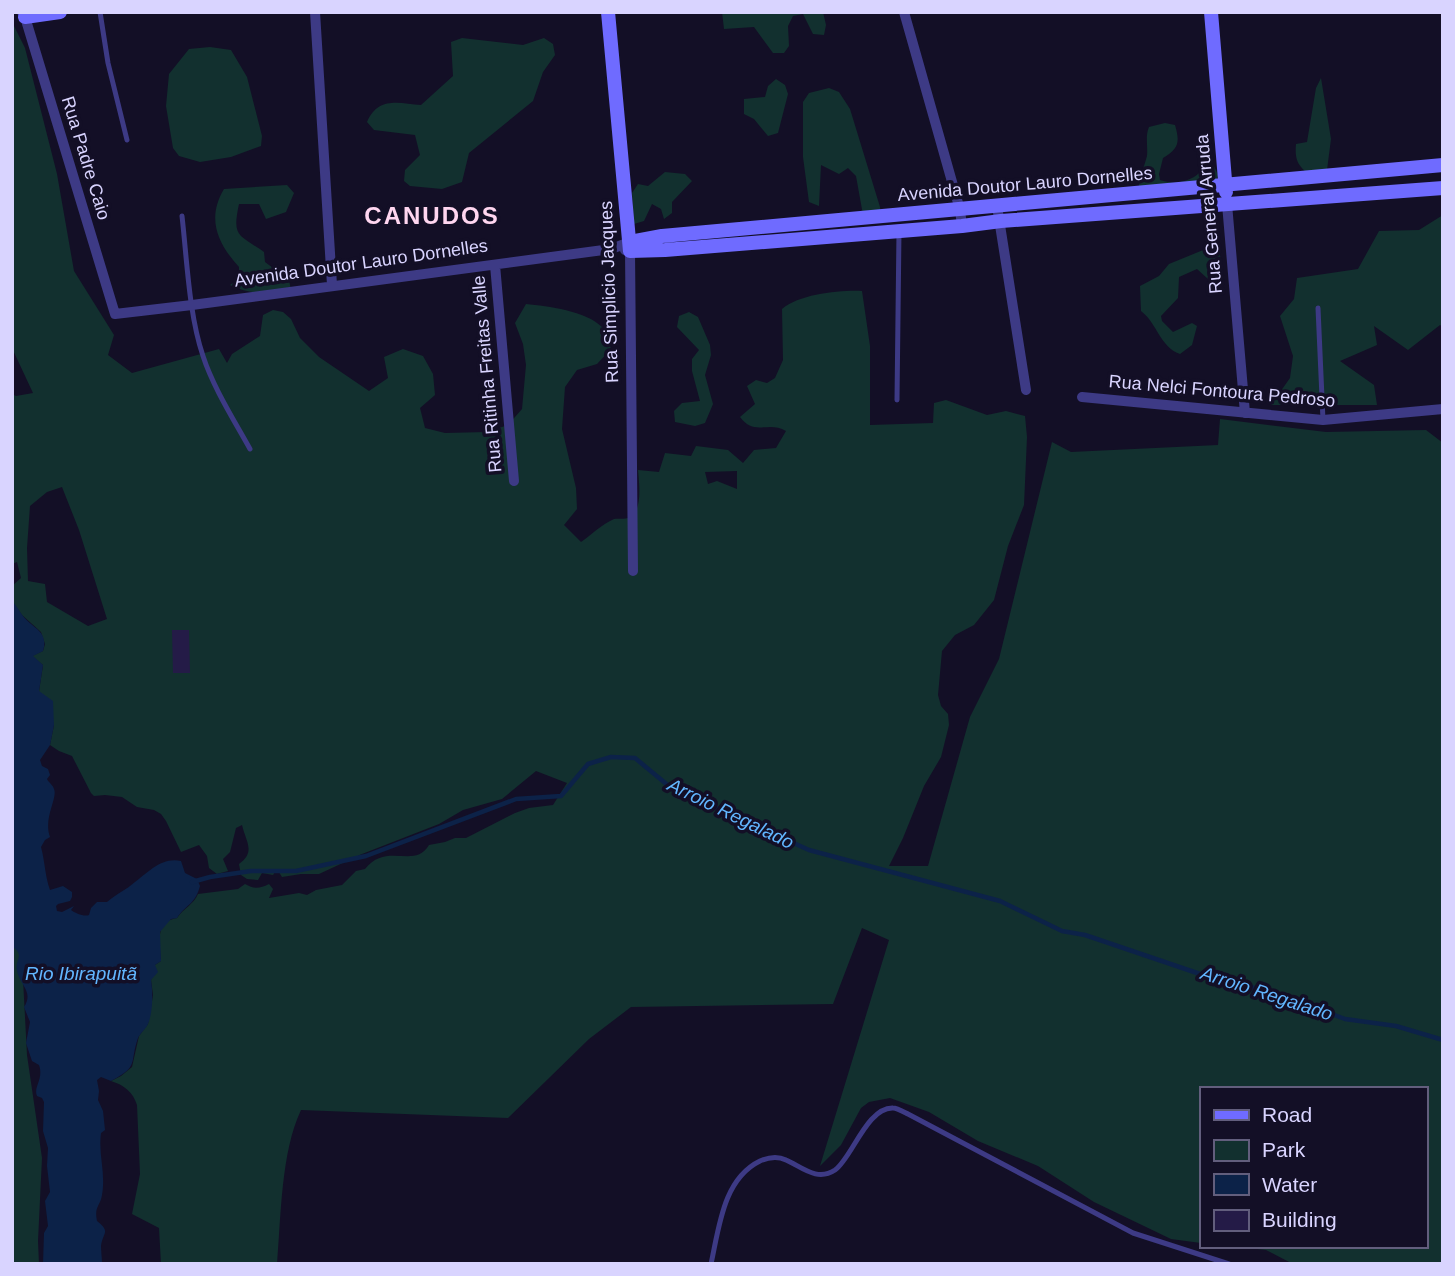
<svg xmlns="http://www.w3.org/2000/svg" width="1455" height="1276" font-family="Helvetica,sans-serif">
	<rect width="100%" height="100%" fill="#130f26"/>
	<path fill="#12302f" fill-rule="evenodd" d="M 722,12 L 823,12 L 826,25 L 824,35 L 813,34 L 803,14 L 793,16 L 788,26 L 789,46 L 784,53 L 773,53 L 754,27 L 724,29 Z
		M 12,22 L 25,48 L 57,174 L 74,271 L 114,335 L 108,355 L 132,373 L 219,349 L 227,363 L 232,354 L 260,336 L 263,315 L 273,310 L 283,312 L 291,319 L 300,338 L 319,357 L 369,391 L 388,378 L 384,357 L 403,349 L 423,356 L 433,374 L 435,395 L 420,408 L 425,428 L 445,433 L 487,432 L 508,425 L 522,409 L 526,365 L 523,344 L 515,323 L 526,304 C 548,306 586,311 602,327 C 607,332 609,342 611,349 L 597,364 L 577,370 L 565,387 L 562,429 L 576,488 L 577,509 L 564,525 L 581,542 C 591,535 602,524 614,519 C 619,518 624,520 630,517 C 643,511 639,482 638,470 L 659,472 L 665,453 L 691,456 L 696,446 L 728,450 L 743,463 L 754,450 L 776,448 L 786,431 C 768,420 755,437 740,417 L 755,404 L 747,386 L 756,380 L 767,383 L 775,378 L 783,360 L 782,309 C 800,294 840,290 862,291 L 870,346 L 870,425 L 933,423 L 934,403 L 946,400 L 987,415 L 1006,411 L 1025,416 L 1027,437 L 1024,505 L 1008,546 L 994,600 L 974,625 L 955,635 L 942,651 L 938,695 L 941,706 L 948,714 L 949,725 L 941,757 L 924,786 L 903,838 L 889,866 L 928,866 L 970,717 L 999,659 L 1052,442 L 1071,452 L 1218,445 L 1220,419 L 1326,432 L 1426,430 L 1443,443 L 1443,1264 L 1293,1264 L 1266,1250 L 1230,1246 L 1425,1246 L 1425,1089 L 1201,1089 L 1201,1243 L 1171,1239 L 1094,1202 L 1038,1166 L 978,1141 L 929,1112 L 890,1098 L 869,1102 L 861,1108 L 841,1145 L 820,1166 L 889,940 L 862,928 L 833,1004 L 631,1007 L 589,1039 L 508,1118 L 301,1110 C 281,1152 281,1217 277,1264 L 161,1264 L 159,1228 L 132,1214 L 140,1174 L 137,1105 C 133,1092 124,1085 111,1081 L 121,1076 L 132,1067 L 139,1036 L 148,1024 L 153,995 L 151,980 L 155,965 L 161,961 C 160,944 154,922 177,918 C 183,909 194,904 198,894 L 238,889 L 245,884 C 254,889 259,889 269,884 L 273,889 L 269,898 L 299,893 L 307,895 L 316,890 L 342,885 L 356,871 L 365,869 C 387,841 414,870 429,845 L 445,842 L 455,838 L 466,838 L 515,813 L 529,808 L 553,805 L 567,783 L 536,771 L 502,799 L 463,810 L 439,824 L 362,854 L 319,874 L 301,874 L 282,877 L 277,869 L 273,875 L 262,873 L 258,880 L 247,879 L 241,875 L 239,864 C 256,852 246,842 242,825 L 236,828 L 230,852 L 223,859 L 228,871 L 217,874 L 209,868 L 207,856 L 199,845 L 181,852 L 166,821 L 161,814 L 154,810 L 137,807 L 122,797 L 105,795 L 94,796 L 91,793 L 72,756 L 59,751 L 50,745 L 54,725 L 39,691 L 43,665 L 32,656 L 43,651 L 45,644 L 41,632 L 22,615 L 12,601 L 12,586 L 21,578 L 17,562 L 12,564 L 12,394 L 16,396 L 33,393 L 12,348 ZM 737,471 L 737,489 L 717,481 L 708,484 L 705,472 ZM 62,487 L 79,530 L 107,619 L 88,626 L 47,602 L 45,584 L 28,581 L 27,548 L 30,506 L 47,492 Z
		M 462,38 L 523,45 L 544,38 L 553,44 L 555,55 L 543,72 L 533,101 L 469,153 L 462,182 L 442,189 L 410,186 L 404,181 L 405,170 L 420,155 L 415,135 L 374,130 L 367,122 C 378,96 399,103 421,105 L 453,76 L 451,42 Z
		M 210,47 L 231,50 L 247,77 L 262,136 L 261,146 L 231,157 L 200,162 L 179,156 L 173,148 L 166,106 L 169,74 L 189,49 Z
		M 1321,78 L 1331,139 L 1327,170 L 1305,171 C 1296,163 1295,156 1296,144 L 1307,142 L 1316,88 Z
		M 776,79 L 785,85 L 788,94 L 778,133 L 768,136 L 754,119 L 744,114 L 744,99 L 765,97 L 768,86 Z
		M 829,88 L 839,92 L 850,109 L 880,207 L 881,217 L 863,215 L 856,176 L 848,168 L 839,174 L 821,165 L 819,206 L 809,202 L 803,157 L 803,102 L 809,93 Z
		M 1165,123 L 1175,125 C 1180,142 1179,149 1163,158 L 1159,174 L 1160,180 C 1171,184 1184,183 1194,177 C 1201,172 1205,167 1214,166 L 1218,175 L 1215,184 L 1139,191 C 1138,179 1144,168 1147,156 C 1148,146 1145,136 1149,127 Z
		M 665,172 L 685,174 L 692,181 L 672,202 L 672,213 L 664,219 L 661,209 L 652,204 L 644,221 L 634,224 L 632,193 L 638,184 L 648,186 Z
		M 287,185 L 294,193 L 286,212 L 266,219 L 259,204 L 239,204 C 232,237 238,234 264,252 L 265,262 L 289,280 L 291,290 C 270,294 249,295 230,285 L 239,278 L 239,267 C 218,244 206,219 224,189 Z
		M 1443,215 L 1443,327 L 1440,325 L 1408,350 L 1374,326 L 1377,345 L 1340,361 L 1374,385 L 1377,405 L 1271,405 L 1290,378 L 1293,356 L 1280,316 L 1294,299 L 1297,278 L 1358,269 L 1379,231 L 1419,230 Z
		M 1213,246 L 1218,248 L 1222,263 L 1219,277 L 1208,279 L 1197,269 L 1179,277 L 1178,298 L 1161,316 L 1162,321 L 1173,332 L 1192,323 L 1197,326 L 1192,345 L 1180,354 C 1160,347 1157,323 1141,311 L 1140,286 L 1159,276 L 1169,264 Z
		M 689,312 L 698,317 L 710,345 L 711,355 L 705,375 L 713,404 L 705,423 L 695,426 L 675,422 L 674,411 L 682,403 L 700,401 L 692,371 L 692,359 L 699,350 L 677,327 L 679,316 Z
		M 12,927 L 22,960 L 27,1055 L 42,1158 L 38,1241 L 39,1264 L 12,1264 Z"/>
	<path fill="#0c2248" d="M 12,601 C 17,606 19,611 23,616 C 33,629 49,631 43,651 L 33,656 L 43,665 L 39,691 L 53,701 L 54,725 L 50,745 L 40,760 L 42,766 L 48,769 L 50,775 L 47,779 C 49,783 53,785 54,789 C 58,798 43,818 50,837 L 45,840 L 41,847 C 45,862 45,876 50,890 L 63,886 L 72,892 L 72,897 L 70,901 L 58,904 L 56,906 L 57,911 L 62,912 L 74,906 L 71,910 C 75,913 84,917 89,915 L 91,908 L 97,902 L 107,902 C 116,894 126,890 135,882 C 149,872 161,857 181,861 L 185,873 L 197,879 L 200,886 C 195,905 186,904 177,918 L 171,919 L 160,932 L 161,961 L 155,965 L 158,972 L 151,980 C 153,993 153,1012 148,1024 C 146,1029 140,1033 138,1038 C 129,1063 140,1066 111,1081 L 101,1077 L 97,1080 L 99,1091 L 98,1100 L 103,1111 L 105,1130 L 101,1133 C 98,1155 106,1172 102,1195 C 100,1207 94,1206 97,1221 C 111,1232 103,1232 101,1246 C 101,1251 102,1258 102,1264 L 43,1264 L 44,1233 L 48,1226 L 45,1201 L 50,1192 L 47,1166 L 48,1148 L 43,1131 L 44,1102 L 42,1098 L 37,1096 C 33,1087 44,1079 39,1065 L 32,1061 L 26,1043 L 30,1022 L 24,1007 C 34,992 20,985 17,971 C 14,959 26,957 12,946 Z"/>
	<g fill="none" stroke-linecap="round" stroke-linejoin="round">
		<path stroke="#0c2248" stroke-width="4.5" d="M 192,882 L 210,877 L 251,871 L 296,871 L 366,856 L 516,799 L 561,796 L 588,764 L 611,757 L 635,758 L 670,787 L 809,850 L 1000,901 L 1062,931 L 1085,935 L 1206,976 L 1279,994 L 1345,1019 L 1396,1026 L 1443,1040"/>
	</g>
	<path fill="#241b47" d="M 172,630 L 189,630 L 190,673 L 173,673 Z"/>
	<g fill="none" stroke-linecap="round" stroke-linejoin="round">
		<path stroke="#3d3a85" stroke-width="5" d="M 100,12 L 108,63 L 127,140
			M 182,216 C 187,260 189,315 203,356 C 213,387 234,420 250,449
			M 1318,308 L 1323,420
			M 897,400 L 899,231
			M 711,1264 C 719,1228 723,1179 760,1161 C 769,1157 778,1156 786,1160 C 802,1167 817,1182 835,1170 C 852,1158 867,1107 893,1108 C 897,1108 904,1112 908,1114 L 1133,1233 L 1229,1264"/>
		<path stroke="#3d3a85" stroke-width="10" d="M 22,12 L 25,17 L 115,314 L 192,305 L 611,249 L 630,242
			M 315,12 L 332,285
			M 904,12 L 960,210 L 962,226
			M 1227,204 L 1245,413
			M 997,206 L 1026,390
			M 625,250 L 630,251 L 633,571
			M 495,265 L 514,481
			M 1082,397 L 1323,420 L 1443,409"/>
		<path stroke="#6f6bff" stroke-width="14" d="M 608,12 L 630,251 L 665,250 L 962,226 L 1001,221 L 1443,188
			M 1211,12 L 1226,192
			M 25,17 L 60,12
			M 630,242 L 662,236 L 1443,165"/>
	</g>
	<g text-anchor="middle" stroke-width="7" stroke-linejoin="round" paint-order="stroke">
		<g font-size="18" fill="#d9d4ff" stroke="#130f26">
			<text transform="translate(86 158) rotate(73)" y="6">Rua Padre Caio</text>
			<text transform="translate(1025 184) rotate(-5)" y="6">Avenida Doutor Lauro Dornelles</text>
			<text transform="translate(1209 214) rotate(-95)" y="6">Rua General Arruda</text>
			<text transform="translate(361 263) rotate(-8)" y="6">Avenida Doutor Lauro Dornelles</text>
			<text transform="translate(609 292) rotate(-92)" y="6">Rua Simplicio Jacques</text>
			<text transform="translate(487 374) rotate(-95)" y="6">Rua Ritinha Freitas Valle</text>
			<text transform="translate(1222 391) rotate(5)" y="6">Rua Nelci Fontoura Pedroso</text>
		</g>
		<g font-size="19" font-style="italic" fill="#62b6ff" stroke="#130f26">
			<text transform="translate(731 813) rotate(26)" y="7">Arroio Regalado</text>
			<text x="81" y="980">Rio Ibirapuitã</text>
			<text transform="translate(1267 993) rotate(18)" y="7">Arroio Regalado</text>
		</g>
		<g font-size="24" font-weight="bold" letter-spacing="2" fill="#ffd6f0" stroke="#130f26">
			<text x="432" y="224">CANUDOS</text>
		</g>
	</g>
	<rect width="1455" height="1276" fill="none" stroke="#d9d4ff" stroke-width="28"/>
	<rect x="1200" y="1087" width="228" height="161" fill="#130f26" stroke="#625e7d" stroke-width="2"/>
	<rect x="1214" y="1110" width="35" height="10" fill="#6f6bff" stroke="#625e7d" stroke-width="2"/>
	<text x="1262" y="1122" font-size="21" fill="#d9d4ff">Road</text>
	<rect x="1214" y="1140" width="35" height="21" fill="#12302f" stroke="#625e7d" stroke-width="2"/>
	<text x="1262" y="1157" font-size="21" fill="#d9d4ff">Park</text>
	<rect x="1214" y="1174" width="35" height="21" fill="#0c2248" stroke="#625e7d" stroke-width="2"/>
	<text x="1262" y="1192" font-size="21" fill="#d9d4ff">Water</text>
	<rect x="1214" y="1210" width="35" height="21" fill="#241b47" stroke="#625e7d" stroke-width="2"/>
	<text x="1262" y="1227" font-size="21" fill="#d9d4ff">Building</text>
</svg>
